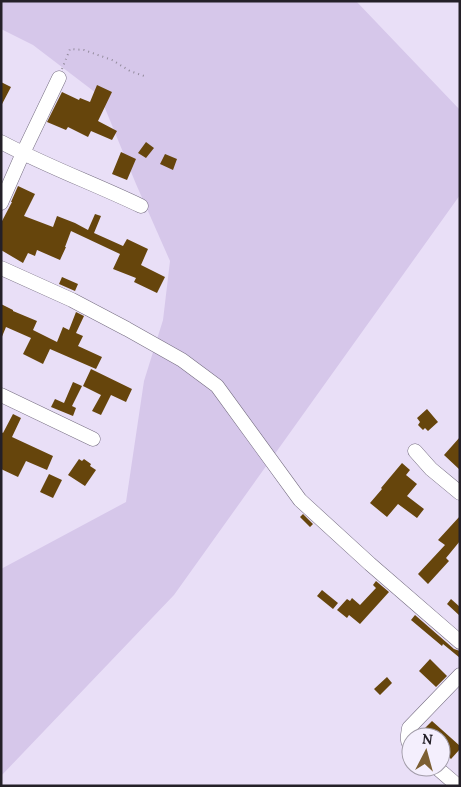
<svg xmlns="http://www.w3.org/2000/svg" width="461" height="787" font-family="Lora,serif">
	<rect width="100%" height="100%" fill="#e9dff7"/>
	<path fill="#d6c7ea" d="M 1,1 L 356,1 L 460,110 L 460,195 L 174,595 L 1,776 L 1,569 L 126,502 L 144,381 L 163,320 L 170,261 L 136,184 L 100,96 L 33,45 L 1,29 Z"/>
	<path fill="#66450c" d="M 1,82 L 11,87 L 1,106 Z
		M 97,85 L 112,92 L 98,121 L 117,131 L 112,140 L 91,131 L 88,137 L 68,127 L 66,130 L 47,122 L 62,92 L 79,100 L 80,98 L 90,102 Z
		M 146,142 L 154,148 L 146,158 L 138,153 Z
		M 121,152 L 136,159 L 127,180 L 112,174 Z
		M 165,154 L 177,159 L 173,170 L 160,164 Z
		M 18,186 L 35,194 L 24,216 L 53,227 L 57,216 L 75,223 L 88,230 L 95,214 L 101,216 L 94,233 L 123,246 L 127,239 L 148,249 L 141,265 L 165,277 L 157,293 L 134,282 L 136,278 L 113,269 L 120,254 L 71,231 L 65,247 L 66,247 L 60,260 L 37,250 L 35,256 L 28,253 L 23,263 L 1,250 L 1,223 L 12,202 L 11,202 Z
		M 62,277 L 78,284 L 75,291 L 59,284 Z
		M 1,304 L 13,310 L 13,311 L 37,321 L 33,330 L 57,342 L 63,327 L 69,330 L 76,312 L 84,316 L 76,333 L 83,336 L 78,346 L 102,357 L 96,369 L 50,349 L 43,364 L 23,354 L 31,338 L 6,327 L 1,339 Z
		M 91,369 L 132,389 L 126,402 L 111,395 L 101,415 L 92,411 L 101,395 L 83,386 Z
		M 73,382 L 82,386 L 72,406 L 76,408 L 73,416 L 51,407 L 55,399 L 64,403 Z
		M 427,409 L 438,422 L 428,431 L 425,428 L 423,430 L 418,425 L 420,422 L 417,418 Z
		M 13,414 L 21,418 L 12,437 L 53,456 L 47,470 L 26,461 L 18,477 L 1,469 L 1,432 L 3,433 Z
		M 460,437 L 460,470 L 444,455 Z
		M 79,459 L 82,461 L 84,459 L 91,464 L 90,466 L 96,470 L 85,486 L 68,475 Z
		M 402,463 L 410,470 L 406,475 L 417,484 L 407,496 L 424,509 L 417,518 L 398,504 L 387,517 L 370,503 L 382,489 L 381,488 Z
		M 49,474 L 62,480 L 53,498 L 40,492 Z
		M 303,514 L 313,524 L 310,527 L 300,517 Z
		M 460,516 L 460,541 L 446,558 L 449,561 L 428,584 L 418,574 L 445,545 L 438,540 Z
		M 376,581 L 389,592 L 360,624 L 349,615 L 347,618 L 337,610 L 347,599 L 350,601 L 352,598 L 360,605 L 376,588 L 373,585 Z
		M 322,590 L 338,603 L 333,609 L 317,596 Z
		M 451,599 L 460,607 L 460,616 L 447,604 Z
		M 415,615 L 454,649 L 460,651 L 460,658 L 443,644 L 442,646 L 411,620 Z
		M 430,659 L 447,676 L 436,687 L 419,671 Z
		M 387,677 L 392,683 L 380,695 L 374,689 Z
		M 432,721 L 460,746 L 460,749 L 451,759 L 441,749 L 441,737 L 427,737 L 421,732 Z"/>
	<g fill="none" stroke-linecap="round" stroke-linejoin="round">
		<g stroke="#756d81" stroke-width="15">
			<path id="minor" d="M 1,142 C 46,166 95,184 141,206
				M 1,203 L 23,153 L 59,78
				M 1,268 L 72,300 L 127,329 L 182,360 L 217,386 L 300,500 L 370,564 L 460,642
				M 1,395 L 93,439
				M 415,451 L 431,469 L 460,493
				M 411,746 C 406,741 408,735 409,728 L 460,675
				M 436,767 L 458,786"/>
		</g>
		<path stroke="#938b9c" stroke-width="2" stroke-dasharray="1 4" stroke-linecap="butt" d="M 62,69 L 70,49 L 84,50 L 112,60 L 130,71 L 147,77"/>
		<use href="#minor" stroke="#fff" stroke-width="14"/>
	</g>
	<rect width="461" height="787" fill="none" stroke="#242028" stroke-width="5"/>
	<g transform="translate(426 752) rotate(6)"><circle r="24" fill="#f4effd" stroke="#a19ca8"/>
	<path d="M0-4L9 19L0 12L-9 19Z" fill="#7c5f33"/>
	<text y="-8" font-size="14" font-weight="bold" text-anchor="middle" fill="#242028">N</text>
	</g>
</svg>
